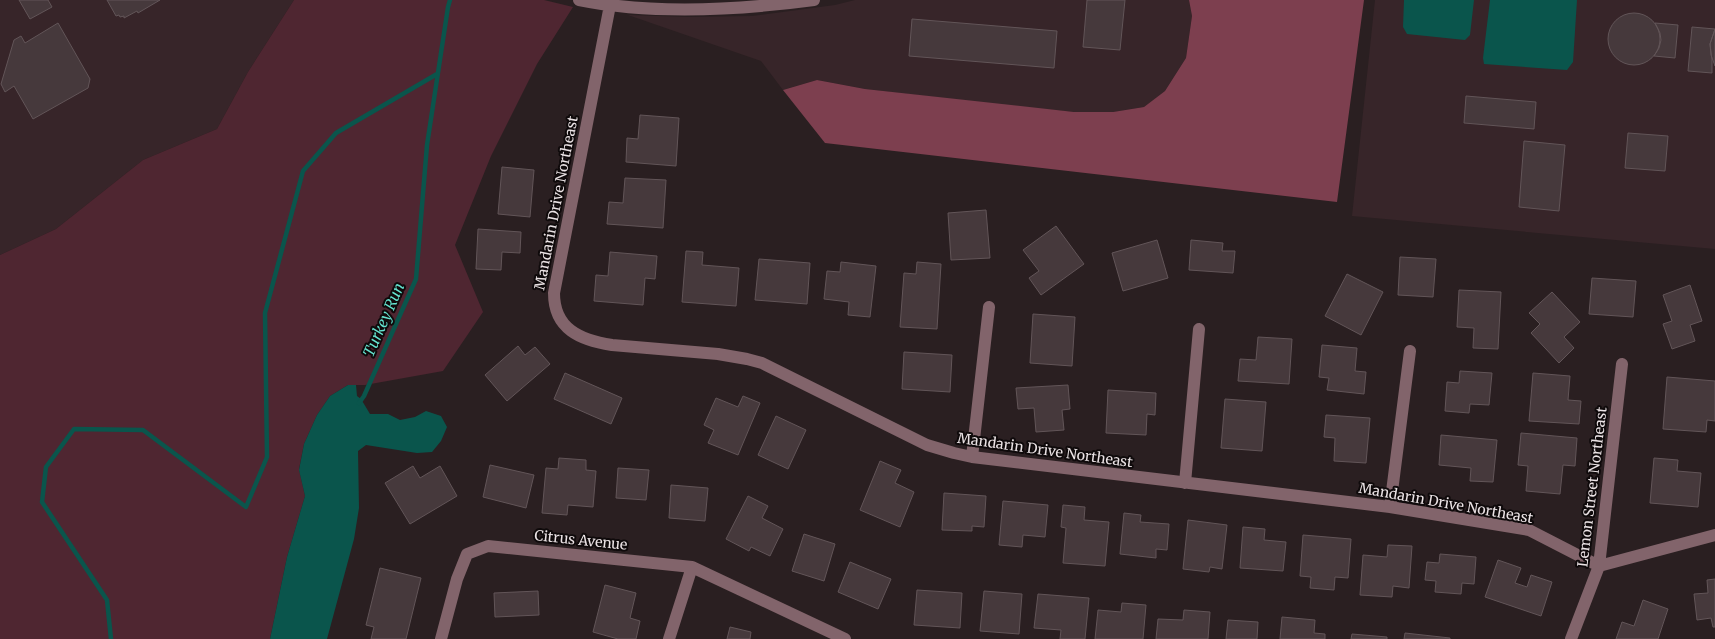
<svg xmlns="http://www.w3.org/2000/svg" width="1715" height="639" font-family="Merriweather,serif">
	<rect width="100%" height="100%" fill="#2a1f21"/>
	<path fill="#372529" d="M 0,0 L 294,0 L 248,72 L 217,129 L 143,160 L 56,229 L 0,255 Z
		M 855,0 L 1189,0 L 1192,16 L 1186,58 L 1165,91 L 1144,107 L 1113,112 L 1074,112 L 1020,107 L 865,89 L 817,80 L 783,90 L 761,61 L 628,15 L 689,17 L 752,16 L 835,5 Z
		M 1375,0 L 1715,0 L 1715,249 L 1352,216 Z"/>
	<path fill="#4f2631" d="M 294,0 L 544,0 L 573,7 L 537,64 L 491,156 L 455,245 L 483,312 L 443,371 L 365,385 L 348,385 L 330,396 L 317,415 L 304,444 L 299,469 L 305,496 L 287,557 L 270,639 L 0,639 L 0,255 L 56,229 L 143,160 L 217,129 L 248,72 Z"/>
	<path fill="#7d3f4f" d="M 1189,0 L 1364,0 L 1337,202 L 825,143 L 783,90 L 817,80 L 865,89 L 1074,112 L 1113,112 L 1144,107 L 1165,91 L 1186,58 L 1192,16 Z"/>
	<path fill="#0a554c" d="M 1404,0 L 1474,0 L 1470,35 L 1465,40 L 1407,34 L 1403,27 Z
		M 1490,0 L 1577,0 L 1573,62 L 1567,70 L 1484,64 L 1483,58 Z
		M 348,385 L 356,385 L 357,396 L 361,399 L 370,414 L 388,414 L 400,420 L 415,417 L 426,411 L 441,416 L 447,427 L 441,441 L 432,452 L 417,453 L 366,445 L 358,451 L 359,508 L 354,539 L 327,639 L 270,639 L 287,557 L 305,496 L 299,470 L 304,444 L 317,415 L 330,396 Z"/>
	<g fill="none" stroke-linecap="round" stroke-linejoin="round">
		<path stroke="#0a554c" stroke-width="4.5" d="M 359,403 L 364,396 L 416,279 L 427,145 L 448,7 L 450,0
			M 111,639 L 107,600 L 42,502 L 46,467 L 74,429 L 143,430 L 246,507 L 267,457 L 265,313 L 303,171 L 336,133 L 437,74"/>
	</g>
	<path fill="#46393c" stroke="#625558" d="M 19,0 L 48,0 L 52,7 L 30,19 Z
		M 107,0 L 160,0 L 138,13 L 137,11 L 124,18 L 124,16 L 120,17 L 119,15 L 116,16 Z
		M 1087,0 L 1125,0 L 1120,50 L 1083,47 Z
		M1608 39a26 26 0 1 1 52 0a26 26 0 1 1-52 0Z
		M 912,19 L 1057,31 L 1054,68 L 909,56 Z
		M 58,23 L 90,79 L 88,88 L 33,119 L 14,86 L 5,92 L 1,84 L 14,40 L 21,36 L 25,43 Z
		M 1655,23 L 1678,25 L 1675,58 L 1654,56 L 1659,48 L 1661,40 L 1660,33 Z
		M 1692,27 L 1715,29 L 1710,44 L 1712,60 L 1712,73 L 1688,71 Z
		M 1715,29 L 1715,66 L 1711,55 L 1710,44 Z
		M 1466,96 L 1536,102 L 1534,129 L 1464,123 Z
		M 640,115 L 679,118 L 676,166 L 626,162 L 627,138 L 638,139 Z
		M 1628,133 L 1668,136 L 1665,171 L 1625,168 Z
		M 1524,141 L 1565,145 L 1559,211 L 1519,207 Z
		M 502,167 L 534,170 L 530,217 L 498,214 Z
		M 625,178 L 666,180 L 663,228 L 607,224 L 609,202 L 623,203 Z
		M 986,210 L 990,258 L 951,260 L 948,213 Z
		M 1056,226 L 1084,264 L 1041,295 L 1029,278 L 1039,271 L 1023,250 Z
		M 478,229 L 521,232 L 520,253 L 502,252 L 501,270 L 476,269 Z
		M 1157,240 L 1168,278 L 1123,291 L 1112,253 Z
		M 1191,240 L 1223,243 L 1222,251 L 1235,251 L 1233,273 L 1189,270 Z
		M 686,251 L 703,252 L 702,265 L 739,268 L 736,306 L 682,302 Z
		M 610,252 L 657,256 L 655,279 L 645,278 L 643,305 L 594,301 L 596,275 L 608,276 Z
		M 1400,257 L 1436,259 L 1433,297 L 1398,295 Z
		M 759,259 L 810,263 L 807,304 L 755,300 Z
		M 841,262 L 876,266 L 870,317 L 848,315 L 849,302 L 824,299 L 827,271 L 840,272 Z
		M 917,262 L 941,264 L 937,329 L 900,327 L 904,273 L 916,274 Z
		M 1347,274 L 1383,292 L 1361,335 L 1325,316 Z
		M 1592,278 L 1636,281 L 1633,317 L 1589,314 Z
		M 1690,285 L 1702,321 L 1690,325 L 1695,341 L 1672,349 L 1663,324 L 1672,321 L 1663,295 Z
		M 1459,290 L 1501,292 L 1498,349 L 1473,348 L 1474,328 L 1457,327 Z
		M 1552,292 L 1580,322 L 1564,337 L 1574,348 L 1559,363 L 1531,333 L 1540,324 L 1529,313 Z
		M 1033,314 L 1075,317 L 1072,366 L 1030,363 Z
		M 1258,337 L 1292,339 L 1289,384 L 1238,381 L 1240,359 L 1256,360 Z
		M 1322,345 L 1357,348 L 1355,371 L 1366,372 L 1364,394 L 1327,390 L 1329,378 L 1319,377 Z
		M 518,346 L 525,355 L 535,347 L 550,364 L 507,401 L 485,375 Z
		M 904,352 L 952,355 L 950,392 L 902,389 Z
		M 1460,371 L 1492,373 L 1489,405 L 1470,404 L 1469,413 L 1445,411 L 1447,382 L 1459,383 Z
		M 565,373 L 622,398 L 611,424 L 554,399 Z
		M 1533,373 L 1570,376 L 1568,400 L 1581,401 L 1579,424 L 1529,421 Z
		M 1667,377 L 1715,381 L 1715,421 L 1707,420 L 1706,432 L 1663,429 Z
		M 1068,385 L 1070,409 L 1062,410 L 1064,430 L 1036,432 L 1034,408 L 1018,409 L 1016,388 Z
		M 1108,390 L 1156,393 L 1155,415 L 1147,414 L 1146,435 L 1106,433 Z
		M 743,396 L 760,403 L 738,455 L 708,443 L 714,430 L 704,425 L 716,398 L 738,407 Z
		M 1225,399 L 1266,402 L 1262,451 L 1221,448 Z
		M 1326,415 L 1370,418 L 1366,463 L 1334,461 L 1335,438 L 1324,437 Z
		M 776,416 L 806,430 L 788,469 L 758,455 Z
		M 1521,433 L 1577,438 L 1575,466 L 1563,465 L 1560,494 L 1526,491 L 1528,466 L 1518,465 Z
		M 1441,435 L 1497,440 L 1493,482 L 1470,481 L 1471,468 L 1439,465 Z
		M 559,458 L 586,460 L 586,470 L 596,471 L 593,507 L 568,505 L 567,515 L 542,513 L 546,468 L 558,469 Z
		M 1654,458 L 1678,460 L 1677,471 L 1701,473 L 1698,507 L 1650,503 Z
		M 880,461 L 901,470 L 895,483 L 914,492 L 900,527 L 860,510 Z
		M 490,465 L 534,475 L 526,508 L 483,497 Z
		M 413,466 L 420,478 L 440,466 L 457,496 L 410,524 L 385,483 Z
		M 618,468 L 649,470 L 646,500 L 616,498 Z
		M 671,485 L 708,488 L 705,521 L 669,518 Z
		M 944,493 L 986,496 L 984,527 L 972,526 L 972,531 L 942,530 Z
		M 748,496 L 768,506 L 762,518 L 783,529 L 770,556 L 751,547 L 749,551 L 726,539 Z
		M 1003,501 L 1048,505 L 1045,537 L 1023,535 L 1022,547 L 999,545 Z
		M 1063,505 L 1085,507 L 1084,520 L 1109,522 L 1105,566 L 1063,563 L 1066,528 L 1061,527 Z
		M 1124,513 L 1141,515 L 1140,522 L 1169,524 L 1167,550 L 1156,549 L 1156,558 L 1120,554 Z
		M 1188,520 L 1227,525 L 1222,569 L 1210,567 L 1209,572 L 1183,569 Z
		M 1243,527 L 1265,529 L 1264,540 L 1286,542 L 1283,571 L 1240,568 Z
		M 804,534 L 835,544 L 824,581 L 792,571 Z
		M 1303,535 L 1351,539 L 1348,578 L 1335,577 L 1334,590 L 1310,588 L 1311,577 L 1300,576 Z
		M 1388,545 L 1412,546 L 1409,588 L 1393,586 L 1392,597 L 1360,595 L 1363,555 L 1387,557 Z
		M 1440,554 L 1476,557 L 1474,584 L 1462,583 L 1461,594 L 1435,592 L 1436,581 L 1425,580 L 1427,562 L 1439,563 Z
		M 1498,560 L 1521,568 L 1515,583 L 1527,587 L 1531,575 L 1552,582 L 1541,616 L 1485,597 Z
		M 850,562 L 891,579 L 878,609 L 838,592 Z
		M 380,568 L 421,578 L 406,639 L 371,639 L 374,627 L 366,625 Z
		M 1715,579 L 1715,627 L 1713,627 L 1711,618 L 1697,620 L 1694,594 L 1708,593 L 1707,580 Z
		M 605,585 L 636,593 L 630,618 L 640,621 L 636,639 L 618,639 L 593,632 Z
		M 917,590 L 962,593 L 960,628 L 914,625 Z
		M 538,591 L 539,615 L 495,617 L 494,593 Z
		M 984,591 L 1022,594 L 1019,634 L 980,631 Z
		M 1038,594 L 1089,598 L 1085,639 L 1060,639 L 1061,630 L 1034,628 Z
		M 1643,600 L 1668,609 L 1658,639 L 1616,639 L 1622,622 L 1634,626 Z
		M 1122,603 L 1146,605 L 1143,639 L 1095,639 L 1098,610 L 1121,612 Z
		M 1184,610 L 1210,612 L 1208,639 L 1156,639 L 1158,619 L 1183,620 Z
		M 1282,617 L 1315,620 L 1314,633 L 1325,634 L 1325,639 L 1280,639 Z
		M 1228,620 L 1258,622 L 1257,639 L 1226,639 Z
		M 730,627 L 751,632 L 750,639 L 727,639 Z
		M 1405,633 L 1450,638 L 1450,639 L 1404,639 Z
		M 1352,634 L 1387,637 L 1387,639 L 1351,639 Z"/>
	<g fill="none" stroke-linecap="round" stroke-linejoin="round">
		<path stroke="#82646b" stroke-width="12" d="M 579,0 C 654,15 739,10 814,0
			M 611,0 L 554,293 C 554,329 580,340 612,345 L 718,354 L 747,359 L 762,363 L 927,445 L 954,453 L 972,457 L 1390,507 L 1529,530 L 1599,566 L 1715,535
			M 972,457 L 989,307
			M 1185,483 L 1199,329
			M 1390,507 L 1410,351
			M 441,639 L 457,579 L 467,554 L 488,546 L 692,567 L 845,639
			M 669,639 L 692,567
			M 1571,639 L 1599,566 L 1622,364"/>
	</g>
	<g text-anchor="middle" stroke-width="4" stroke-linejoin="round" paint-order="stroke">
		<g font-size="14" fill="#ebe3e5" stroke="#0f0a0b">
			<text transform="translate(556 203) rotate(-79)" y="5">Mandarin Drive Northeast</text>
			<text transform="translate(1045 450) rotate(8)" y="5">Mandarin Drive Northeast</text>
			<text transform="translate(1592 487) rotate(-83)" y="5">Lemon Street Northeast</text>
			<text transform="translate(1446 503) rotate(10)" y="5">Mandarin Drive Northeast</text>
			<text transform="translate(581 540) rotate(6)" y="5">Citrus Avenue</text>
		</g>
		<g font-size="15" font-style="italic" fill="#65e4d0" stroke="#0f0a0b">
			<text transform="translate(384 320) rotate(-66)" y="5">Turkey Run</text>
		</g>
	</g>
</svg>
